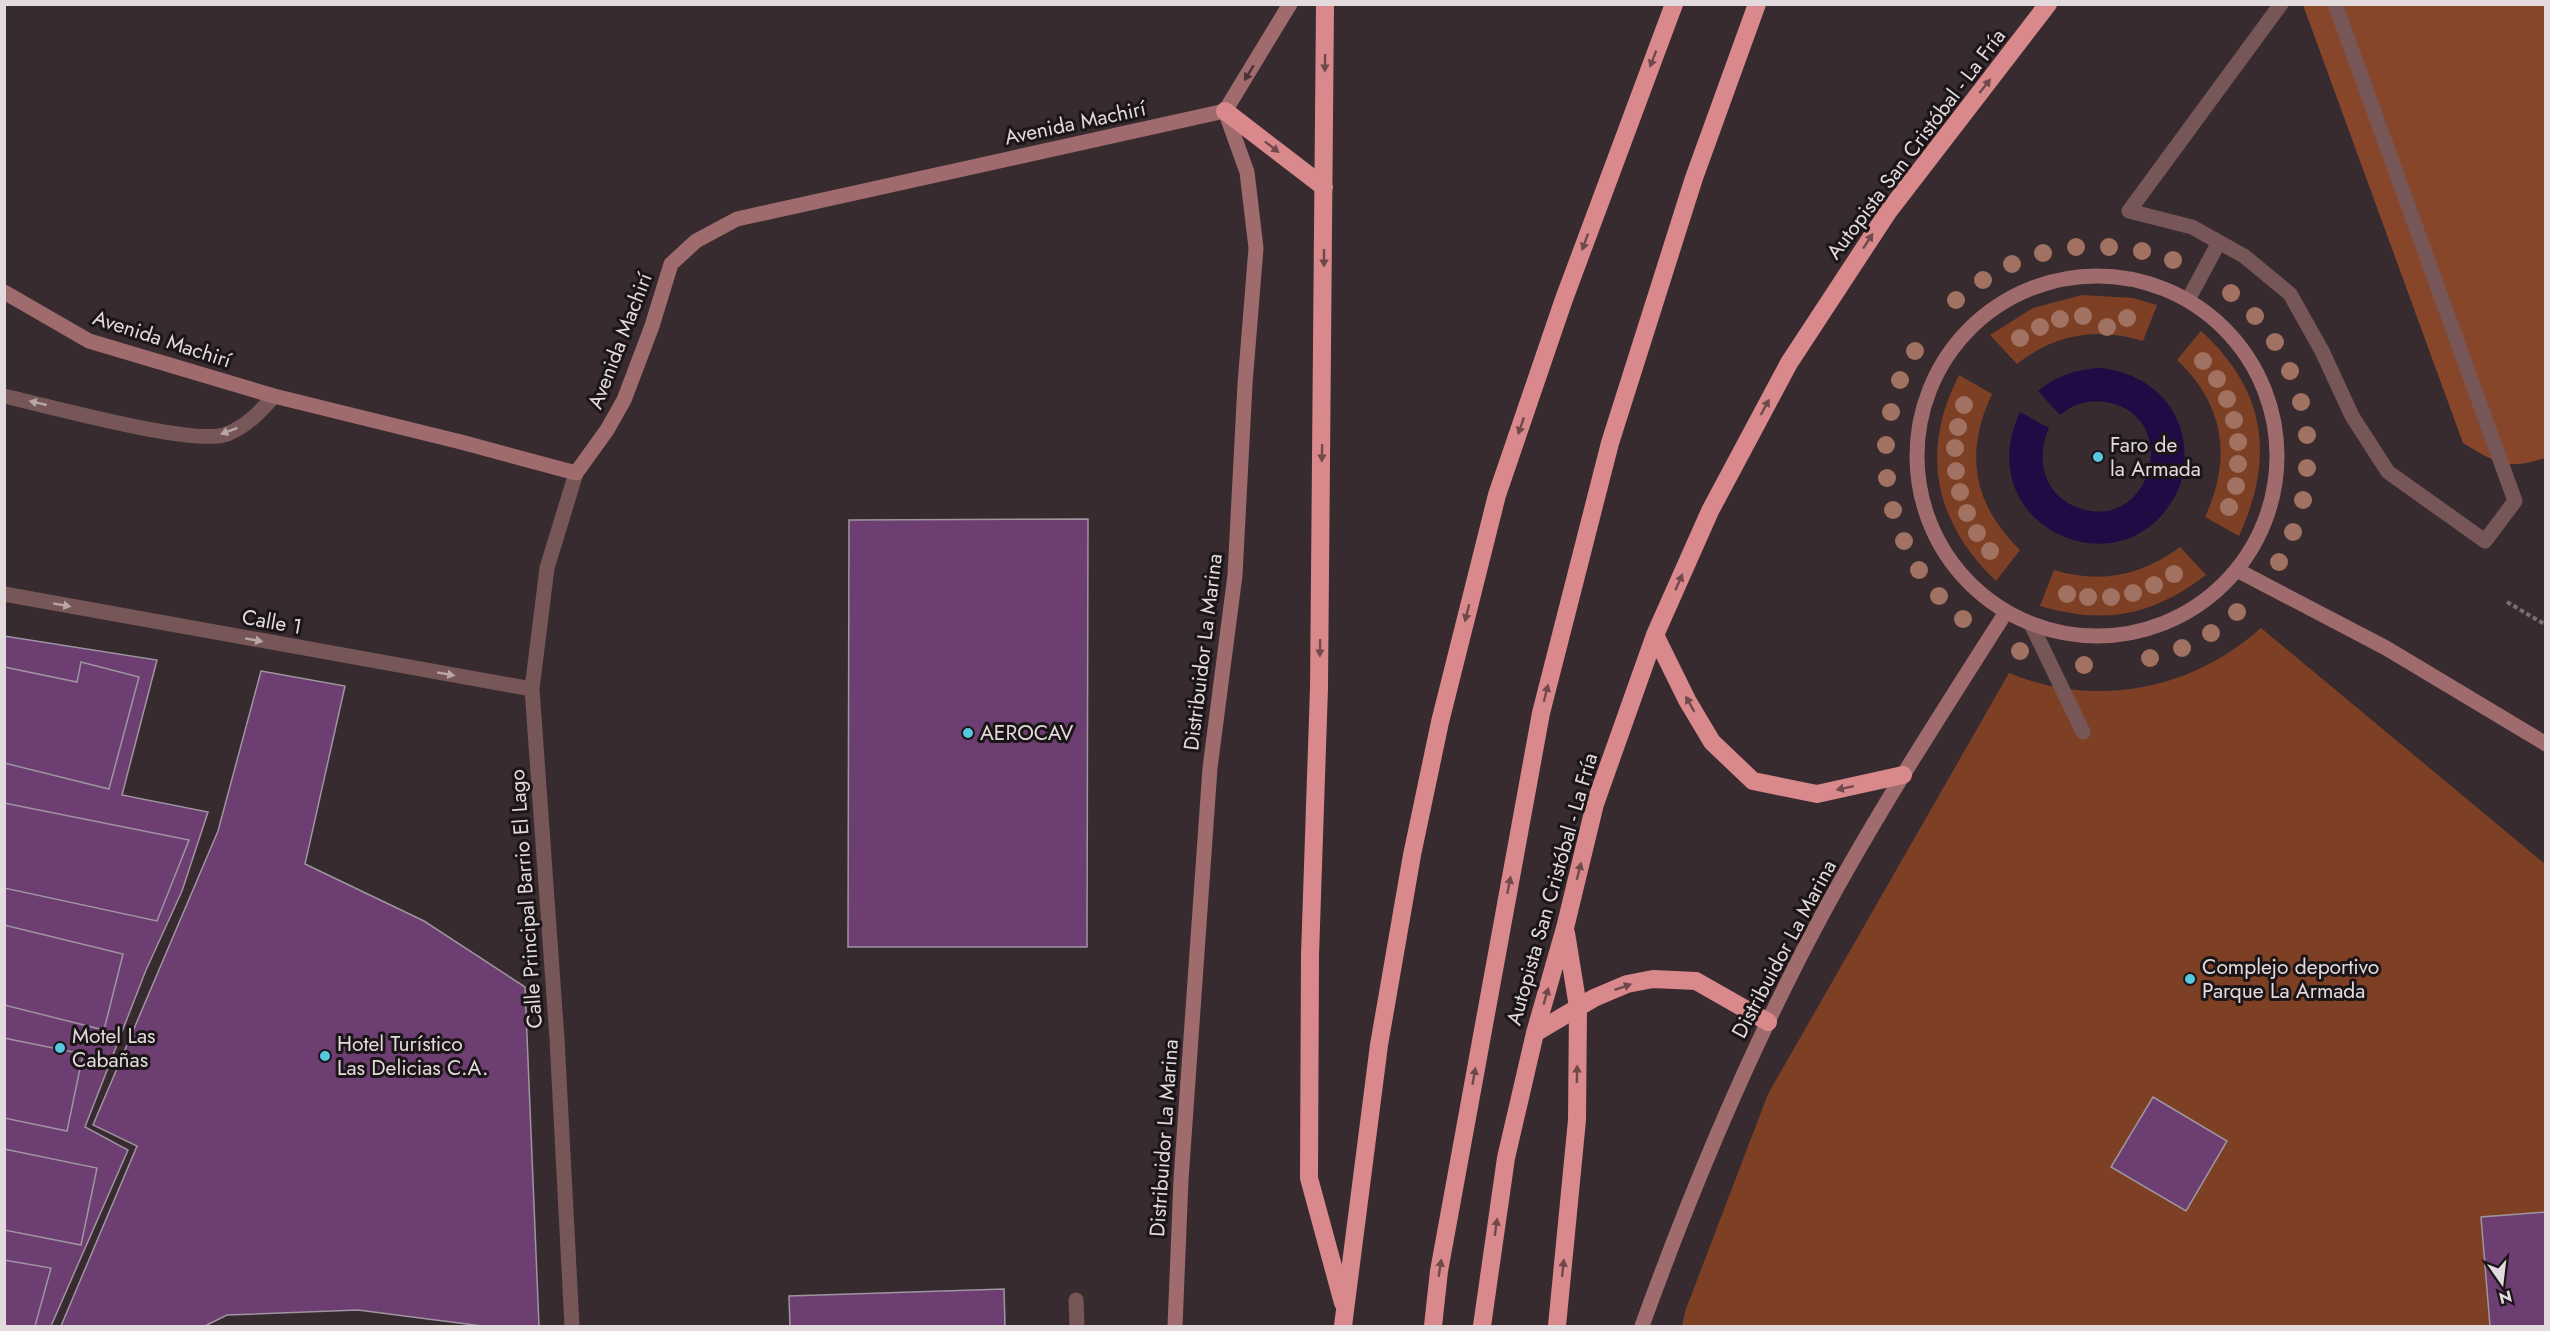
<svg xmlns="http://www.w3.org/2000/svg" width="2550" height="1331" font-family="Jost,sans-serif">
	<rect width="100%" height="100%" fill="#372b30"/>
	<path fill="#7d4024" d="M 2082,295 L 2133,298 L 2157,305 L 2143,341 C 2097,327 2055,334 2017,364 L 1990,335 L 2033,308 Z
		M 2201,331 C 2266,390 2275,457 2239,536 L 2205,517 C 2232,459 2225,405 2177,360 Z
		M 1959,375 L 1992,394 C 1964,453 1973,504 2020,550 L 1996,581 C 1934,522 1920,451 1959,375 Z
		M 2180,547 L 2206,575 C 2152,616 2105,625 2040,606 L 2054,570 C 2100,584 2141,576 2180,547 Z
		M 2261,628 L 2545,864 L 2545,1326 L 1682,1326 L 1686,1309 L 1768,1094 L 2009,673 C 2097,709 2191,690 2261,628 Z"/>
	<path fill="#874629" d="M 2303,5 L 2545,5 L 2545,458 C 2506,470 2498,464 2463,443 Z"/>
	<path fill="#210b44" d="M 2102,368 C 2136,373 2166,390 2179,424 C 2187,446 2187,473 2176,494 C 2124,596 1967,527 2020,412 L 2049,428 C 2034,461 2045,498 2082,509 C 2153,530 2182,415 2106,402 C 2089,399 2073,404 2060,415 L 2038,391 C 2057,375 2077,369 2102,368 Z"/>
	<path fill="#6c3e72" stroke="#9f95a0" stroke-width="1.5" d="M 1088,519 L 1087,947 L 848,947 L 849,520 Z
		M 4,636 L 157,660 L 122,795 L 208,812 L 182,891 L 146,970 L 85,1127 L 128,1150 L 51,1326 L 4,1326 Z
		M 81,662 L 139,677 L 109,789 L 4,763 L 4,667 L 77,682 Z
		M 261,671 L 345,686 L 305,864 L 424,921 L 525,987 L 539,1326 L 482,1326 L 358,1310 L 227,1315 L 205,1326 L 61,1326 L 137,1146 L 93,1125 L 218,831 Z
		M 4,803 L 189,840 L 157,921 L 4,888 Z
		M 4,925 L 123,954 L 104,1030 L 4,1005 Z
		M 4,1038 L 83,1054 L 67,1131 L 4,1118 Z
		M 2153,1097 L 2227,1141 L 2186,1211 L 2111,1167 Z
		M 4,1149 L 97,1168 L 81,1245 L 4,1230 Z
		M 2546,1212 L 2546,1326 L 2490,1326 L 2481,1217 Z
		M 4,1260 L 51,1268 L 35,1326 L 4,1326 Z
		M 1004,1289 L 1005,1326 L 790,1326 L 789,1296 Z"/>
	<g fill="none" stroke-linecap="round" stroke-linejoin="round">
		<path stroke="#796e72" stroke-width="4" stroke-dasharray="4.5 3" stroke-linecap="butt" d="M 2507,602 L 2546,625"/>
		<path stroke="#775657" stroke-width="15" d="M 2281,4 L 2129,211 L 2192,227 L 2244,256 L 2290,294 L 2322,351 L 2352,416 L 2388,472 L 2485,541 L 2515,501 L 2335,4
			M 2188,300 L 2219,242
			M 2031,624 L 2083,732
			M 1076,1300 L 1077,1326"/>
		<path stroke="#775657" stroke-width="15" d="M 4,396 C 45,405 196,447 227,434 C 247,426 260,412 274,396
			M 4,594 L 532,689
			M 572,1326 L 557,1039 L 532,689 L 547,568 L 576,473"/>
		<path stroke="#9f6b6d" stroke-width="15" d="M 1225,111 L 1290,4
			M1917 456a180 180 0 1 1 360 0a180 180 0 1 1-360 0Z
			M 4,292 L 89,341 L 274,396 L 461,442 L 576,473 L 607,430 L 624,400 L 652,326 L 671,264 L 696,241 L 737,219 L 1225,111
			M 2237,570 L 2386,648 L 2546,744
			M 1175,1326 L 1181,1180 L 1210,768 L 1235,575 L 1245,384 L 1256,248 L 1247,172 L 1225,111
			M 1642,1326 C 1693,1185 1751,1047 1822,915 C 1878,811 1943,711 2006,612"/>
		<path stroke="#d9898c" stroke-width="18" d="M 1325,4 L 1319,688 L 1310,955 L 1309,1178 L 1343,1303
			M 1225,111 L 1324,187
			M 1655,635 L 1687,700 L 1712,742 L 1753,781 L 1817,794 L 1903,775
			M 1535,1033 L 1594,998 L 1627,984 L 1653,979 L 1696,981 L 1768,1022
			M 1343,1326 L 1379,1045 L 1412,855 L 1440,722 L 1497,495 L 1564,299 L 1674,4
			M 1433,1326 L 1439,1271 L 1541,713 L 1610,443 L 1694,178 L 1757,4
			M 1482,1326 L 1506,1158 L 1535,1033 L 1565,928 L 1595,804 L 1655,635 L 1710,511 L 1789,363 L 1888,212 L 2048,4
			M 1557,1326 L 1577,1120 L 1578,1007 L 1566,933"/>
	</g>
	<g fill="#a17161">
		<circle cx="2076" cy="247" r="9"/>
		<circle cx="2109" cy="247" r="9"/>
		<circle cx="2142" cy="251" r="9"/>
		<circle cx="2043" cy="253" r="9"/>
		<circle cx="2173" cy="260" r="9"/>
		<circle cx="2012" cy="264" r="9"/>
		<circle cx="1983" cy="280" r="9"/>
		<circle cx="2231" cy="293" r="9"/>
		<circle cx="1956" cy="300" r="9"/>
		<circle cx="2083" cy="316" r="9"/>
		<circle cx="2255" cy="316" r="9"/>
		<circle cx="2127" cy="318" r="9"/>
		<circle cx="2060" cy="319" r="9"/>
		<circle cx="2040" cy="327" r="9"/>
		<circle cx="2107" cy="327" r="9"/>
		<circle cx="2020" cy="338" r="9"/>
		<circle cx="2275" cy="342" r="9"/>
		<circle cx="1915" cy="351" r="9"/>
		<circle cx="2203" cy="361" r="9"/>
		<circle cx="2290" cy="371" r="9"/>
		<circle cx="2217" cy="379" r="9"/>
		<circle cx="1900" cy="380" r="9"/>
		<circle cx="2227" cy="399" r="9"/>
		<circle cx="2301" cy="402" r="9"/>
		<circle cx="1964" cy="405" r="9"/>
		<circle cx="1891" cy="412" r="9"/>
		<circle cx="2234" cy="420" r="9"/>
		<circle cx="1958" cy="427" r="9"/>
		<circle cx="2307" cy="435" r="9"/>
		<circle cx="2238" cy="442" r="9"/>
		<circle cx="1886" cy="445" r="9"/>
		<circle cx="1955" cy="448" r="9"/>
		<circle cx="2238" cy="464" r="9"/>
		<circle cx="2307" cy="468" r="9"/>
		<circle cx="1956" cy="471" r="9"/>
		<circle cx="1887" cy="478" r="9"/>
		<circle cx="2236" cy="486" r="9"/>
		<circle cx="1960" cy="492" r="9"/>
		<circle cx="2303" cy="500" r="9"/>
		<circle cx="2229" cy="507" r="9"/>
		<circle cx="1893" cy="510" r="9"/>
		<circle cx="1967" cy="513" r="9"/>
		<circle cx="2293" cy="532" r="9"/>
		<circle cx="1977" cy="533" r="9"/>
		<circle cx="1904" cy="541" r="9"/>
		<circle cx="1990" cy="551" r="9"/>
		<circle cx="2279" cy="562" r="9"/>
		<circle cx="1919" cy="570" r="9"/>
		<circle cx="2174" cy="574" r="9"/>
		<circle cx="2154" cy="585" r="9"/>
		<circle cx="2133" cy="593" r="9"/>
		<circle cx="2067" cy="594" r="9"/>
		<circle cx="1939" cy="596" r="9"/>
		<circle cx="2088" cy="597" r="9"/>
		<circle cx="2111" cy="597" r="9"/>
		<circle cx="2237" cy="612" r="9"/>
		<circle cx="1963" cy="619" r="9"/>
		<circle cx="2211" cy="633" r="9"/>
		<circle cx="2182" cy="648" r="9"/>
		<circle cx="2020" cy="651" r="9"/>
		<circle cx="2150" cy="658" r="9"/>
		<circle cx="2084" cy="665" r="9"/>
	</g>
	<defs><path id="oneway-solid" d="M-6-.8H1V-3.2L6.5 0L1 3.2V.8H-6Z" transform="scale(1.5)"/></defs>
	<g fill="#70494c">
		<use href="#oneway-solid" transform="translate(1653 59) rotate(111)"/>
		<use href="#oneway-solid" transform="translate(1325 63) rotate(91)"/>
		<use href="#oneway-solid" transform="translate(1985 86) rotate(-52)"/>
		<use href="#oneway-solid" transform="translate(1272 147) rotate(38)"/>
		<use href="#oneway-solid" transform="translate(1868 241) rotate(-57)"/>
		<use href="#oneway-solid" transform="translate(1585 242) rotate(110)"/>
		<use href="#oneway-solid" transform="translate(1324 258) rotate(90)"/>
		<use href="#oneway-solid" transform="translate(1765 407) rotate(-62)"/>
		<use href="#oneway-solid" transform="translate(1521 426) rotate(109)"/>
		<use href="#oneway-solid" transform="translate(1322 453) rotate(91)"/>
		<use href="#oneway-solid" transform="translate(1679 582) rotate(-66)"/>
		<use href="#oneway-solid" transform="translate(1467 613) rotate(104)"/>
		<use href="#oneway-solid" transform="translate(1320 648) rotate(91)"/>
		<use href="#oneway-solid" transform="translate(1546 693) rotate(-76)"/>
		<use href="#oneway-solid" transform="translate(1690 704) rotate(-119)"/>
		<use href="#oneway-solid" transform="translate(1845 788) rotate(168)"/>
		<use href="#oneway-solid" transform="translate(1579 871) rotate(-76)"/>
		<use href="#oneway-solid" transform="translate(1509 885) rotate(-79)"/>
		<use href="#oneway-solid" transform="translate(1623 987) rotate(-19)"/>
		<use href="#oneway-solid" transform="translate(1546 996) rotate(-74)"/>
		<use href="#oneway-solid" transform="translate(1577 1074) rotate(-89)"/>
		<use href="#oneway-solid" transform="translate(1474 1076) rotate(-80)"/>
		<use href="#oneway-solid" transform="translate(1496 1227) rotate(-82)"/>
		<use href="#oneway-solid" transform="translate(1440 1268) rotate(-81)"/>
		<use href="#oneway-solid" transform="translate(1563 1268) rotate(-84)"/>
	</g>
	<use fill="#493335" href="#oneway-solid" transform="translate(1249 73) rotate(121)"/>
	<g fill="#b7a5a7">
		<use href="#oneway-solid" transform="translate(38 403) rotate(-167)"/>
		<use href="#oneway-solid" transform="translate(229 431) rotate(159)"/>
		<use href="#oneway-solid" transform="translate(62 605) rotate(10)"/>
		<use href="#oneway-solid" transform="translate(254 640) rotate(10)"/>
		<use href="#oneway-solid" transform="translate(446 674) rotate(10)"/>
	</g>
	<g fill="#56c9e0" stroke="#1b1517" stroke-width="2">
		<circle cx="2098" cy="457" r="6"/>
		<circle cx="968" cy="733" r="6"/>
		<circle cx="2190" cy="979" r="6"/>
		<circle cx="60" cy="1048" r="6"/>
		<circle cx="325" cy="1056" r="6"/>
	</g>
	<g text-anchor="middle" stroke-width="6" stroke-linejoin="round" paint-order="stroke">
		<g font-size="21" fill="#e2dadd" stroke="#1b1517">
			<text transform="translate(1075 123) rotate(-12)" y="7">Avenida Machirí</text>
			<text transform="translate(1916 144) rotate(-53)" y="7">Autopista San Cristóbal - La Fría</text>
			<text transform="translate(162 339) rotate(18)" y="7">Avenida Machirí</text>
			<text transform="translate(620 341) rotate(-69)" y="7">Avenida Machirí</text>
			<text transform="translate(272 622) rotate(10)" y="7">Calle 1</text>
			<text transform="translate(1203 652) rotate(-83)" y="7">Distribuidor La Marina</text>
			<text transform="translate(1552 889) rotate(-74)" y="7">Autopista San Cristóbal - La Fría</text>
			<text transform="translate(526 899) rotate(-94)" y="7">Calle Principal Barrio El Lago</text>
			<text transform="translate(1784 949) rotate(-62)" y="7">Distribuidor La Marina</text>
			<text transform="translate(1164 1138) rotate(-86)" y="7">Distribuidor La Marina</text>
		</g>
		<g font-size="21" fill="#e2dadd" stroke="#1b1517" text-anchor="start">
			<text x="2110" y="452">Faro de<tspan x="2110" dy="24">la Armada</tspan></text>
			<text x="980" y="740">AEROCAV</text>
			<text x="2202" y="974">Complejo deportivo<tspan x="2202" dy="24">Parque La Armada</tspan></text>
			<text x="72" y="1043">Motel Las<tspan x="72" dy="24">Cabañas</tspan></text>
			<text x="337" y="1051">Hotel Turístico<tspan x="337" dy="24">Las Delicias C.A.</tspan></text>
		</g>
	</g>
	<rect width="2550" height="1331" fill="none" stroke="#e2dadd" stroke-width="12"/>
	<g transform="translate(2502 1283) rotate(166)" stroke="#1b1517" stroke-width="4.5" paint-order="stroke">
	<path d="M0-4.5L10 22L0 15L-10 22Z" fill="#e2dadd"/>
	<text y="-9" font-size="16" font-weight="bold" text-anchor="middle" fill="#e2dadd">N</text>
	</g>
</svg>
